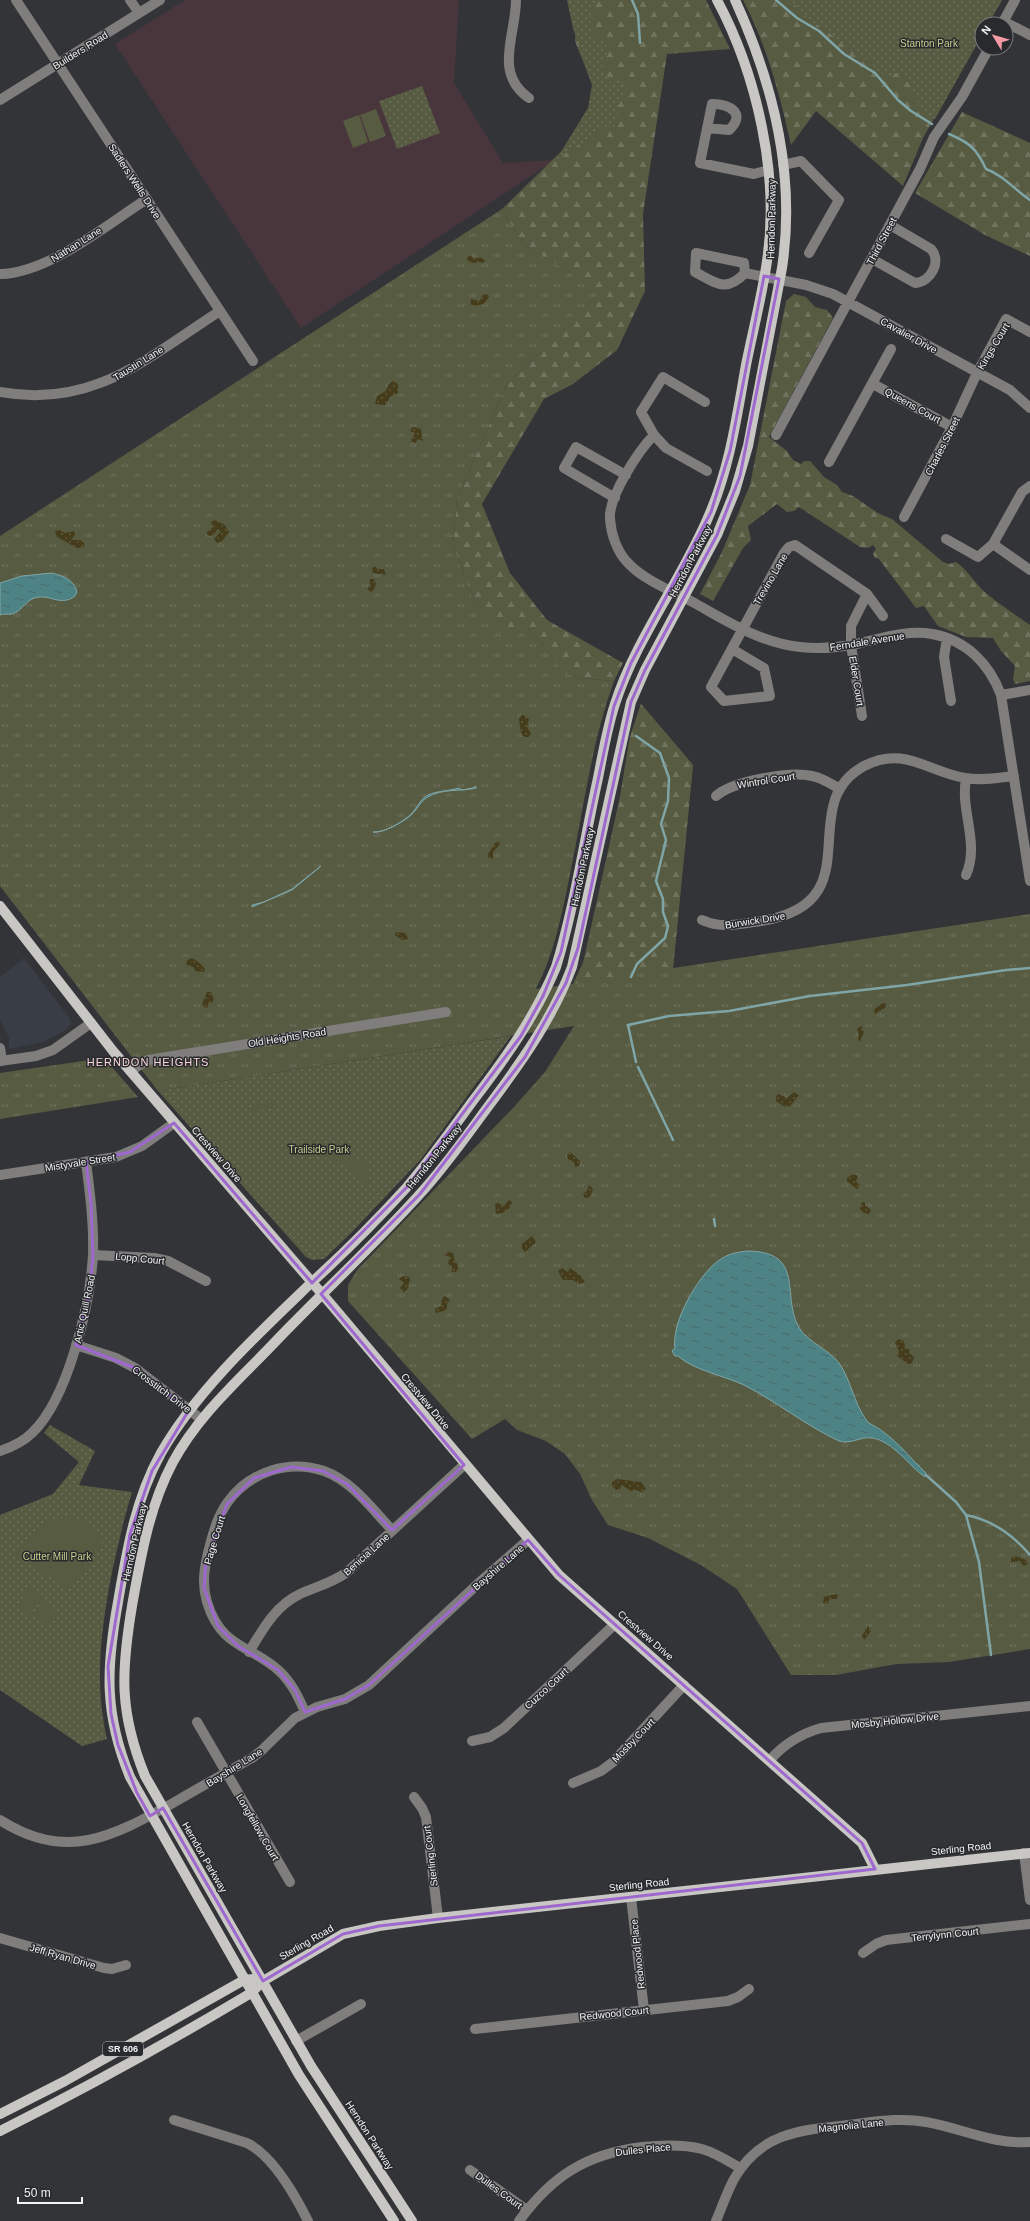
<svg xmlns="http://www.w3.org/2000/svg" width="1030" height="2221" font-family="Arial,sans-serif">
	<defs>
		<pattern id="grass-tufts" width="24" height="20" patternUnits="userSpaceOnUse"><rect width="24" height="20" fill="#575b42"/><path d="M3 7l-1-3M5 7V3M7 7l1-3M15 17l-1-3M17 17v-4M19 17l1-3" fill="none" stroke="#70735e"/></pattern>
		<pattern id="forest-firs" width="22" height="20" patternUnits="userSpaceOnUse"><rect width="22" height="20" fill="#575b42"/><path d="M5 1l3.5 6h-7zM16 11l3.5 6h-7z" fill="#70735e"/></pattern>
		<pattern id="sand-dots" width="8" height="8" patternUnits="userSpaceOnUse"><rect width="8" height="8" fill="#443c1b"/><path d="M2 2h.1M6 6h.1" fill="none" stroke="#5f593d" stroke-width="1.8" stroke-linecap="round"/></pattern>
		<pattern id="park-dots" width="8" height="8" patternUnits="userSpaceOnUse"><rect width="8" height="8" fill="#575b42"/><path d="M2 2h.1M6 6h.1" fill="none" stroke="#70735e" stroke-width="1.8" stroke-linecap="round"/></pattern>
		<pattern id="water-ripples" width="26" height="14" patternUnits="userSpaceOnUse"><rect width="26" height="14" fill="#4e8386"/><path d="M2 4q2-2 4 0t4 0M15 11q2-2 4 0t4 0" fill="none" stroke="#4b696b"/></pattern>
	</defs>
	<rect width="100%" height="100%" fill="#333437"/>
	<path fill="#393e46" d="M 24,958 L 71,1020 L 70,1026 L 66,1030 L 43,1042 L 9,1049 L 9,1037 L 0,1020 L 0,977 Z"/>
	<path fill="#49363c" d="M 185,0 L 459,0 L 454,83 L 503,163 L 555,160 L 301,328 L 115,44 Z"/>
	<path fill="url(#grass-tufts)" d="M 502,209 L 524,245 L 604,291 L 507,384 L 457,498 L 453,544 L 475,604 L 528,628 L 543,645 L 562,670 L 577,678 L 614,681 C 591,744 583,813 569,879 C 561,918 554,954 536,989 L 573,984 L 583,963 L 620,797 L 630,737 L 641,704 L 693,765 L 673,968 L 1030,914 L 1030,1649 L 949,1662 L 896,1664 L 836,1675 L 791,1675 L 737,1589 L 701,1565 L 648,1538 L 608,1525 L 592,1500 L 580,1474 L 565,1454 L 546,1441 L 517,1430 L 505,1419 L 472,1439 L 348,1301 L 348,1285 L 357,1270 L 513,1108 L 545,1072 L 574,1026 L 158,1091 L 0,886 L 0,536 Z
		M 104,1058 L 138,1097 L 0,1119 L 0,1073 Z"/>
	<path fill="url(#forest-firs)" d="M 581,0 L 706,0 L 730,49 L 667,54 L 643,214 L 645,291 L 617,350 L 573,384 L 544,399 L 482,504 L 510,573 L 547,620 L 623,663 L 614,681 L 577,678 L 561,670 L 543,645 L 528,628 L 498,633 L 475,604 L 453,544 L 457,498 L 507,384 L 603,291 L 524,245 L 502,209 L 579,134 L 597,97 L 575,41 L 577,7 Z
		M 743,0 L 1002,0 L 988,24 L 982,24 L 982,35 L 923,138 L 903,186 L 816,111 L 791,145 C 780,95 767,46 743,0 Z
		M 962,112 L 1030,143 L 1030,256 L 985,235 L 915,193 Z
		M 794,294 L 806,297 L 815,307 L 827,310 L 833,318 L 769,437 L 787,451 L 793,460 L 801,464 L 804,461 L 810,461 L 824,477 L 837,485 L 842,492 L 853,496 L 878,513 L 892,519 L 943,562 L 949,564 L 956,562 C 968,570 975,584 986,593 C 1000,605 1016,615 1030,625 L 1030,681 L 1015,684 L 1013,679 L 1015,666 L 1001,651 L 993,638 L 966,637 L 938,626 L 924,606 L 916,608 L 879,559 L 875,558 L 873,554 L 876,549 L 873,545 L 868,548 L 860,547 L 799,507 L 794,511 L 787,512 L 777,504 L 748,526 L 751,540 L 743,548 L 713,601 L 700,594 L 721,554 L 750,485 L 786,301 Z
		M 641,704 L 693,765 L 673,968 L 573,984 L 583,963 L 588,945 L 620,797 L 630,737 Z"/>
	<path fill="url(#sand-dots)" d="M 470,255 L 474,259 L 482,257 L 485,262 L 469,263 L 467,258 Z
		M 486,293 L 489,297 L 484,304 L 474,306 L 470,304 L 471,299 L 480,301 L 481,297 Z
		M 393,381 L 398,384 L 398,393 L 391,396 L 385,405 L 375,404 L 377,396 L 386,391 L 389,384 Z
		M 413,427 L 421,429 L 423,441 L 418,439 L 415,443 L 411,441 L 415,433 L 410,431 Z
		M 215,520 L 225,525 L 229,532 L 222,541 L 217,543 L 214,539 L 221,531 L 217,530 L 214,535 L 209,536 L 206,533 L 213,527 L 211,522 Z
		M 58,529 L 65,533 L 74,531 L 75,535 L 71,540 L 80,540 L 84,543 L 84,547 L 77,548 L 57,537 L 55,532 Z
		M 374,566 L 378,569 L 384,569 L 386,575 L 373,573 L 372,569 Z
		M 370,579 L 374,579 L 376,583 L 374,590 L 371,592 L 367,589 L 370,586 Z
		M 522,714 L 529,719 L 527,727 L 531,734 L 528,737 L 524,737 L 521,733 L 519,719 Z
		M 499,841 L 500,844 L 493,852 L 493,858 L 489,859 L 488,854 L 495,843 Z
		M 396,932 L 406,933 L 408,939 L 402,940 L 395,935 Z
		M 190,958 C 195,958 201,964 205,969 L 204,972 L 195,971 L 193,967 L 187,965 L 186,962 Z
		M 207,992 L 211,992 L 214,999 L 212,1003 L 208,1003 L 208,1007 L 205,1008 L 202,1004 Z
		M 883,1003 L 886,1004 L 886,1007 L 875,1014 L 873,1010 Z
		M 861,1026 L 864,1032 L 860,1041 L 858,1040 L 859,1034 L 857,1029 Z
		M 794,1092 L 799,1095 L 790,1106 L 785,1107 L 776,1101 L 776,1096 L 779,1094 L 787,1098 Z
		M 570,1152 L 580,1161 L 579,1166 L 575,1167 L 574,1162 L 568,1159 L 567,1155 Z
		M 853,1174 L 858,1176 L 856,1181 L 860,1186 L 857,1189 L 847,1181 L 847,1178 Z
		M 589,1185 L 593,1189 L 590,1197 L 585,1198 L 583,1194 L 587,1191 Z
		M 509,1200 L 512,1202 L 511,1207 L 502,1213 L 496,1214 L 495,1204 L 498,1203 L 504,1206 Z
		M 862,1202 L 865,1202 L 865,1205 L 871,1210 L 869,1214 L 864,1213 L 860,1209 Z
		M 532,1236 L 536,1242 L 525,1252 L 522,1249 L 522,1244 Z
		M 448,1252 L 453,1253 L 455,1262 L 459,1266 L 456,1272 L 452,1272 L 452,1266 L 448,1264 L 450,1257 L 444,1255 Z
		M 562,1268 L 568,1272 L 570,1268 L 581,1276 L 585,1282 L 579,1284 L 573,1280 L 563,1280 L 558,1271 Z
		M 403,1276 L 409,1277 L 410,1280 L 407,1290 L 403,1292 L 400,1288 L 404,1283 L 399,1279 Z
		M 445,1296 L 450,1300 L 447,1304 L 447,1310 L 436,1313 L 435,1309 L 441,1306 L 442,1298 Z
		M 898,1339 L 904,1341 L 905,1349 L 910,1349 L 909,1353 L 914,1357 L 912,1363 L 908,1364 L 897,1356 L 899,1351 L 895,1343 Z
		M 617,1479 L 641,1482 L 646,1489 L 642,1492 L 636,1490 L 631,1491 L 622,1485 L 619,1490 L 616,1490 L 612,1486 L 612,1482 Z
		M 1015,1556 L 1026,1560 L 1028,1564 L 1024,1566 L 1020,1561 L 1011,1562 L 1011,1558 Z
		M 835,1594 L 838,1595 L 837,1599 L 830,1599 L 827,1604 L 823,1603 L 824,1597 Z
		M 868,1626 L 871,1631 L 864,1640 L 862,1636 Z"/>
	<path fill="url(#park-dots)" d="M 567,0 L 598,0 L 590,13 L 591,37 L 604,40 L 608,51 L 601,66 L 610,83 L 618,78 L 626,89 L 618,102 L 618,117 L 613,129 L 603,125 L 600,131 L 556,160 L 588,108 L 592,85 L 573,28 Z
		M 785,0 L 1002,0 L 988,24 L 982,24 L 982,35 L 935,119 L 922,112 L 908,80 L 896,73 L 888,78 L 874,68 L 871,59 L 859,58 C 845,42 826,32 809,19 C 799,12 799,5 785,0 Z
		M 422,86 L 440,133 L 397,149 L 379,101 Z
		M 511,1036 L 421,1159 L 351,1233 L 324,1259 L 312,1260 L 306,1257 L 158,1091 Z
		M 50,1425 L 95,1451 L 79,1485 L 132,1492 C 124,1518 118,1545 112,1572 C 101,1629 94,1682 107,1739 L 82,1746 L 0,1690 L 0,1515 L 53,1494 L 79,1462 L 44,1433 Z"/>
	<path fill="#575b42" d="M 376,109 L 386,136 L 370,142 L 360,115 Z
		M 359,115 L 368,142 L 353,148 L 343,121 Z
		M 274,1101 L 275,1106 L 248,1113 L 247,1108 Z
		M 323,1143 L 344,1150 L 344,1154 L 366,1163 L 370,1179 L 368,1182 L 360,1184 L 349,1166 L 318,1155 Z
		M 69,1517 L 85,1522 L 105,1537 L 73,1587 L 65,1587 L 16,1554 C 30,1533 43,1519 69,1517 Z
		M 30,1586 L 43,1595 L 29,1616 L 16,1608 Z
		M 42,1601 L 59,1613 L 50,1626 L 33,1614 Z"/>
	<path fill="url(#water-ripples)" stroke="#7fa5a7" d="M 52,573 C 64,576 74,580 77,592 L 75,596 C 62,606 52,596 39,597 C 26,598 23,611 12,614 C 8,615 4,613 0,615 L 0,583 L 22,576 Z
		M 476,786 L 476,788 C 460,792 443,788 428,797 C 420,801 418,809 411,815 C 405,821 382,834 373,832 C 384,833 403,822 411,814 C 418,807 420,799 428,795 C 436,791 449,791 459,788 L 462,790 L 473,788 Z
		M 321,866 L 292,890 L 252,907 L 252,905 L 264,902 L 292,889 Z
		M 748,1251 C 807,1252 780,1298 800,1329 C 808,1342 828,1349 839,1363 C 851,1380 854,1404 867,1421 C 870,1425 878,1427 882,1431 C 899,1443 911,1459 926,1473 L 925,1477 C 909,1466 893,1441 872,1438 C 860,1436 851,1445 839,1441 C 805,1425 777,1402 744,1385 C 725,1376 693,1370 678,1356 L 675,1356 L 672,1351 L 675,1348 C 671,1322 698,1276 718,1261 C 727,1254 737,1252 748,1251 Z"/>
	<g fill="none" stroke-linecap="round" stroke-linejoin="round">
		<path stroke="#7fa5a7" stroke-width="2.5" d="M 632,0 L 638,14 L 640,43
			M 776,0 L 797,18 L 819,31 L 844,54 L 875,73 L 898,100 L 911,111 L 932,124
			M 949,134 C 970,143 976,148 986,169 C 1003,175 1014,189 1030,200
			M 631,977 L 637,964 L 665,938 L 668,926 L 663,912 L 663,899 L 656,881 L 666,840 L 661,824 L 668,801 L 669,778 L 660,753 L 636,736
			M 636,1062 L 628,1025 L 669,1016 L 729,1011 L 810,996 L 907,985 L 1006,970 L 1030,968
			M 638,1067 L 673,1140
			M 714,1219 L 715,1226
			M 926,1475 L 956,1502 L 966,1515 L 979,1562 L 991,1655
			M 966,1515 C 992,1520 1013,1535 1030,1555"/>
		<path stroke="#7f7e7c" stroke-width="10" d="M 16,0 L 253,361
			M 130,0 L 139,13
			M 516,0 C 516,35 493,73 529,98
			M 1003,21 L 1030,35
			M 1002,24 L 1015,0
			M 0,100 L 160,0
			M 707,128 L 729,130 C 747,113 729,104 712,104 L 700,163 L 754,174 L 768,170
			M 783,165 L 801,161 L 839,200 L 809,253
			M 872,259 L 915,283 C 931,282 942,261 931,249 L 890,225
			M 745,273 C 726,293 716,283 695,272 L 696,253 L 744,263 L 745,273 L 806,285 L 833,294 L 1010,390 L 1030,408
			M 0,274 C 49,273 106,225 147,199
			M 873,384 L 952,427
			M 0,392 C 93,409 147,358 220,311
			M 654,435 L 641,412 L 663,377 L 705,402
			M 776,435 L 920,169 L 934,137 L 962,97 L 989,48
			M 829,462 L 891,349
			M 707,471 L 666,448 L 654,435 C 639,450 608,497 610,519 C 611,534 617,552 628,563 C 646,582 675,592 698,605 C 730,623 762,643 800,647 C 817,649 834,648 851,645 C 877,640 906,629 932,634 C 966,640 989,663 1001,695 L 1030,881
			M 1030,486 L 1022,492 L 993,544 L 1030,570
			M 615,498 L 564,468 L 576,447 L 626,475
			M 904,517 L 952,427 L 977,373 L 1006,319 L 1030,332
			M 946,539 L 978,557 L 993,544
			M 947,638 L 944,657 L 951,701
			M 732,649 L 764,668 L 770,696 L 724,701 L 711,687 L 784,553 L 789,547 L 795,545 L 867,594 L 883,616
			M 1001,695 L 1030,690
			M 862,716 L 851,645 L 851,626 L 867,594
			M 716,796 C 733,781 790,771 812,776 C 823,778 831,784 840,789
			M 966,875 C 980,843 960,811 966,779
			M 702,920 C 722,929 740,924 761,921 C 875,903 792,805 864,766 C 904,745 928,772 965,778 C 981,781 998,778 1014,776
			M 0,1048 L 2,1061
			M 0,1061 L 36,1056 L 53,1050 L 91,1023
			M 130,1071 L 148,1060 L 446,1012
			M 0,1175 L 116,1157 L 142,1146 L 174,1123
			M 93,1255 L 154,1258 L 168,1261 L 206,1281
			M 76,1345 L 116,1358 L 135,1368 L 201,1419
			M 0,1451 C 12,1447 23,1442 32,1433 C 68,1399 90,1305 93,1255 C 94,1224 90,1193 86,1162
			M 249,1652 C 263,1629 275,1606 300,1594 C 316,1587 331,1583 346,1573 L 464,1465
			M 305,1712 C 298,1696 291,1681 277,1669 C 247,1644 221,1647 207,1602 C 201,1582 205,1564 210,1545 C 214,1530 218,1516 227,1503 C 249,1472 288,1459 324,1471 C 352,1481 372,1509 392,1530
			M 197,1722 L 290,1882
			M 472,1741 L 490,1737 L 504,1728 L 615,1624
			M 770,1760 C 784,1744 800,1734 821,1728 L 1030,1706
			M 573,1783 L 601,1771 L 613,1762 L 684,1685
			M 414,1797 L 422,1808 L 426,1817 L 438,1918
			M 0,1820 C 66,1862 112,1837 173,1803 C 199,1788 225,1773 252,1758 L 261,1751 L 295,1718 L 317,1707 L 345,1699 L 369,1685 L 481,1581 L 528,1540
			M 1024,1853 L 1030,1900
			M 631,1897 L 644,2010
			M 0,1938 L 104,1968 L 112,1969 L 126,1965
			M 863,1953 L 876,1944 L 886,1940 L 1030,1924
			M 475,2029 L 728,2001 L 738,1997 L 749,1989
			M 296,2041 L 361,2004
			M 174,2120 L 247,2143 C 273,2156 295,2195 308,2221
			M 470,2170 L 527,2210
			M 519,2221 C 552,2176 586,2154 642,2147 C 662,2145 683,2144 702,2149 C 716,2153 728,2161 740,2168
			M 716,2221 C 722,2207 727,2192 734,2179 C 760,2133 800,2130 848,2125 C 874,2122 901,2117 926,2122 C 961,2128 994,2145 1030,2142"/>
		<path stroke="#c9c7c4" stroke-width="10" d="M 0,906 L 113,1051 L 335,1309 L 559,1575 L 862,1843 L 875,1869
			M 0,2114 L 65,2081 L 244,1980 L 253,1979 L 263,1981
			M 0,2131 C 86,2088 169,2042 251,1993 L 263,1981 L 343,1934 L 379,1926 L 438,1918 L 1030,1853
			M 394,2221 L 299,2075 L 130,1777 C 104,1714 106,1668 118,1602 C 127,1550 135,1500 161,1453 C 196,1391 259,1333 311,1283 C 344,1253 377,1220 407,1187 C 430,1160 451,1131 472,1102 C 505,1059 535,1017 556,967 C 575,905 584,841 598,778 C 603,753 607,728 615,704 C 637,636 683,579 710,513 C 730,466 737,415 746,365 C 753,330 762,296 767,261 C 780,176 757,75 717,0
			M 412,2221 L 311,2066 L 145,1776 C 119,1712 121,1672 132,1606 C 141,1556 149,1507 173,1462 C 199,1414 239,1380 276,1341 C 323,1292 373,1246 419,1195 C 446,1166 469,1132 493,1100 C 524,1058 553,1017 572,967 L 631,702 L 645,670 L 717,535 L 735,491 L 748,446 L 782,268 C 796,176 773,83 735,0"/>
	</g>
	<path fill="none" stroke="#9e68cf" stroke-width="3" stroke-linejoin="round" d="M 764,276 L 779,279 L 740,476 L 717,535 L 645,670 L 631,702 L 578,948 L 566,983 L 525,1057 L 420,1194 L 321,1294 L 464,1465 L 392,1530 L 347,1484 L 323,1471 L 291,1467 L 254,1478 L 227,1504 L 206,1561 L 204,1588 L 218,1626 L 238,1646 L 278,1670 L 295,1690 L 305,1712 L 345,1699 L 369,1685 L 528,1540 L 559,1575 L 862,1843 L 875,1869 L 379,1926 L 343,1934 L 263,1981 L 163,1808 L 150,1816 L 137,1793 L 118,1745 L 111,1714 L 108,1666 L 130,1534 L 152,1471 L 189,1410 L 135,1368 L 76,1345 L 89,1295 L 93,1255 L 91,1203 L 86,1162 L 130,1152 L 174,1123 L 312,1283 L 408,1186 L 521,1036 L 543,996 L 561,952 L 614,706 L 631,663 L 711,512 L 730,451 Z"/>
	<g text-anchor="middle" stroke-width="3" stroke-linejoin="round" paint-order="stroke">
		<rect fill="#292a2d" stroke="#b5b7b8" stroke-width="1" x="103" y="2042" width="40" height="14" rx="3"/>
		<g font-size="9" font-weight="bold" fill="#f1f3f4">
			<text x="123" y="2052">SR 606</text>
		</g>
		<g font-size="10" fill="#c5ce8d" stroke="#292a2d">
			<text x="929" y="47">Stanton Park</text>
			<text x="319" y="1153">Trailside Park</text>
			<text x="57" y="1560">Cutter Mill Park</text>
		</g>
		<g font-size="10" fill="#f1f3f4" stroke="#292a2d">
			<text transform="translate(80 50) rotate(-32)" y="4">Builders Road</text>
			<text transform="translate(135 181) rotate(57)" y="4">Sadlers Wells Drive</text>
			<text transform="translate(771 219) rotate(-89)" y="4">Herndon Parkway</text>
			<text transform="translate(881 241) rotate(-62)" y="4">Third Street</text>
			<text transform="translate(76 244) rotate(-32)" y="4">Nathan Lane</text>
			<text transform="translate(909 335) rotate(29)" y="4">Cavalier Drive</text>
			<text transform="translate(993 346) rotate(-59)" y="4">Kings Court</text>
			<text transform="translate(138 363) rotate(-32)" y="4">Taustin Lane</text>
			<text transform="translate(913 405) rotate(29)" y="4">Queens Court</text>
			<text transform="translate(942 446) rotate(-63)" y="4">Charles Street</text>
			<text transform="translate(690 561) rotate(-62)" y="4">Herndon Parkway</text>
			<text transform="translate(770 579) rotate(-60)" y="4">Trevino Lane</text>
			<text transform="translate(867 641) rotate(-9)" y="4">Ferndale Avenue</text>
			<text transform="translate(857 681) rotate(81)" y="4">Elder Court</text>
			<text transform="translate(766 780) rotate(-9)" y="4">Wintrol Court</text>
			<text transform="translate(582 867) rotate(-78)" y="4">Herndon Parkway</text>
			<text transform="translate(755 920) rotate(-9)" y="4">Burwick Drive</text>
			<text transform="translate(287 1037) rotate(-9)" y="4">Old Heights Road</text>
			<text transform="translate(217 1154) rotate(49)" y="4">Crestview Drive</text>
			<text transform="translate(434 1156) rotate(-51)" y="4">Herndon Parkway</text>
			<text transform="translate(80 1162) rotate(-9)" y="4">Mistyvale Street</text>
			<text transform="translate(140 1258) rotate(6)" y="4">Lopp Court</text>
			<text transform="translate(84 1309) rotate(-78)" y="4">Artic Quill Road</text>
			<text transform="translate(162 1389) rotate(37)" y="4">Crosstitch Drive</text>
			<text transform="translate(426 1401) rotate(50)" y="4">Crestview Drive</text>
			<text transform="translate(214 1540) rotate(-73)" y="4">Page Court</text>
			<text transform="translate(134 1542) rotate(-77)" y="4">Herndon Parkway</text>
			<text transform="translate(366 1554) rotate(-42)" y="4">Benicia Lane</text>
			<text transform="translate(498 1567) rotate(-41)" y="4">Bayshire Lane</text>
			<text transform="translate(646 1635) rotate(41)" y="4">Crestview Drive</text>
			<text transform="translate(546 1688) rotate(-43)" y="4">Cuzco Court</text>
			<text transform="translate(895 1720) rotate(-6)" y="4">Mosby Hollow Drive</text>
			<text transform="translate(633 1740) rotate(-46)" y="4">Mosby Court</text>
			<text transform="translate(234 1767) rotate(-32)" y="4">Bayshire Lane</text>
			<text transform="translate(258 1827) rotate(60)" y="4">Longfellow Court</text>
			<text transform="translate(961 1848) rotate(-6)" y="4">Sterling Road</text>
			<text transform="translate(430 1856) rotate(-97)" y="4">Sterling Court</text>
			<text transform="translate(205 1857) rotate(60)" y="4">Herndon Parkway</text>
			<text transform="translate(639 1884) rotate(-6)" y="4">Sterling Road</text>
			<text transform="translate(945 1934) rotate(-6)" y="4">Terrylynn Court</text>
			<text transform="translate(306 1942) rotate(-30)" y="4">Sterling Road</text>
			<text transform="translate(637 1954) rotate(-96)" y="4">Redwood Place</text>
			<text transform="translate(63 1956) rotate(16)" y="4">Jeff Ryan Drive</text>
			<text transform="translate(614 2013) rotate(-6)" y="4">Redwood Court</text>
			<text transform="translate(851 2125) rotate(-6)" y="4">Magnolia Lane</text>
			<text transform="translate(370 2135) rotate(57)" y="4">Herndon Parkway</text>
			<text transform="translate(643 2149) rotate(-6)" y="4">Dulles Place</text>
			<text transform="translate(499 2190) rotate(36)" y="4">Dulles Court</text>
		</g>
		<g font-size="11" letter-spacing="1" fill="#fbd7da" stroke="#292a2d">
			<text x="148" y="1066">HERNDON HEIGHTS</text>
		</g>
	</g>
	<g transform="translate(994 36) rotate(308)"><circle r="19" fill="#292a2d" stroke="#797a7d"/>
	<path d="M0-3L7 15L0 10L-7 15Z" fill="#f49aa4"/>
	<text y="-6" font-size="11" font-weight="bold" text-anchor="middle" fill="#f1f3f4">N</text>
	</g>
	<path d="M18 2197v6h64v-6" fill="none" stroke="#f1f3f4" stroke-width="2"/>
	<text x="24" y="2197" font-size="12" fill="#f1f3f4" stroke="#292a2d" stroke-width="3" paint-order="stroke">50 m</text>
</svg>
